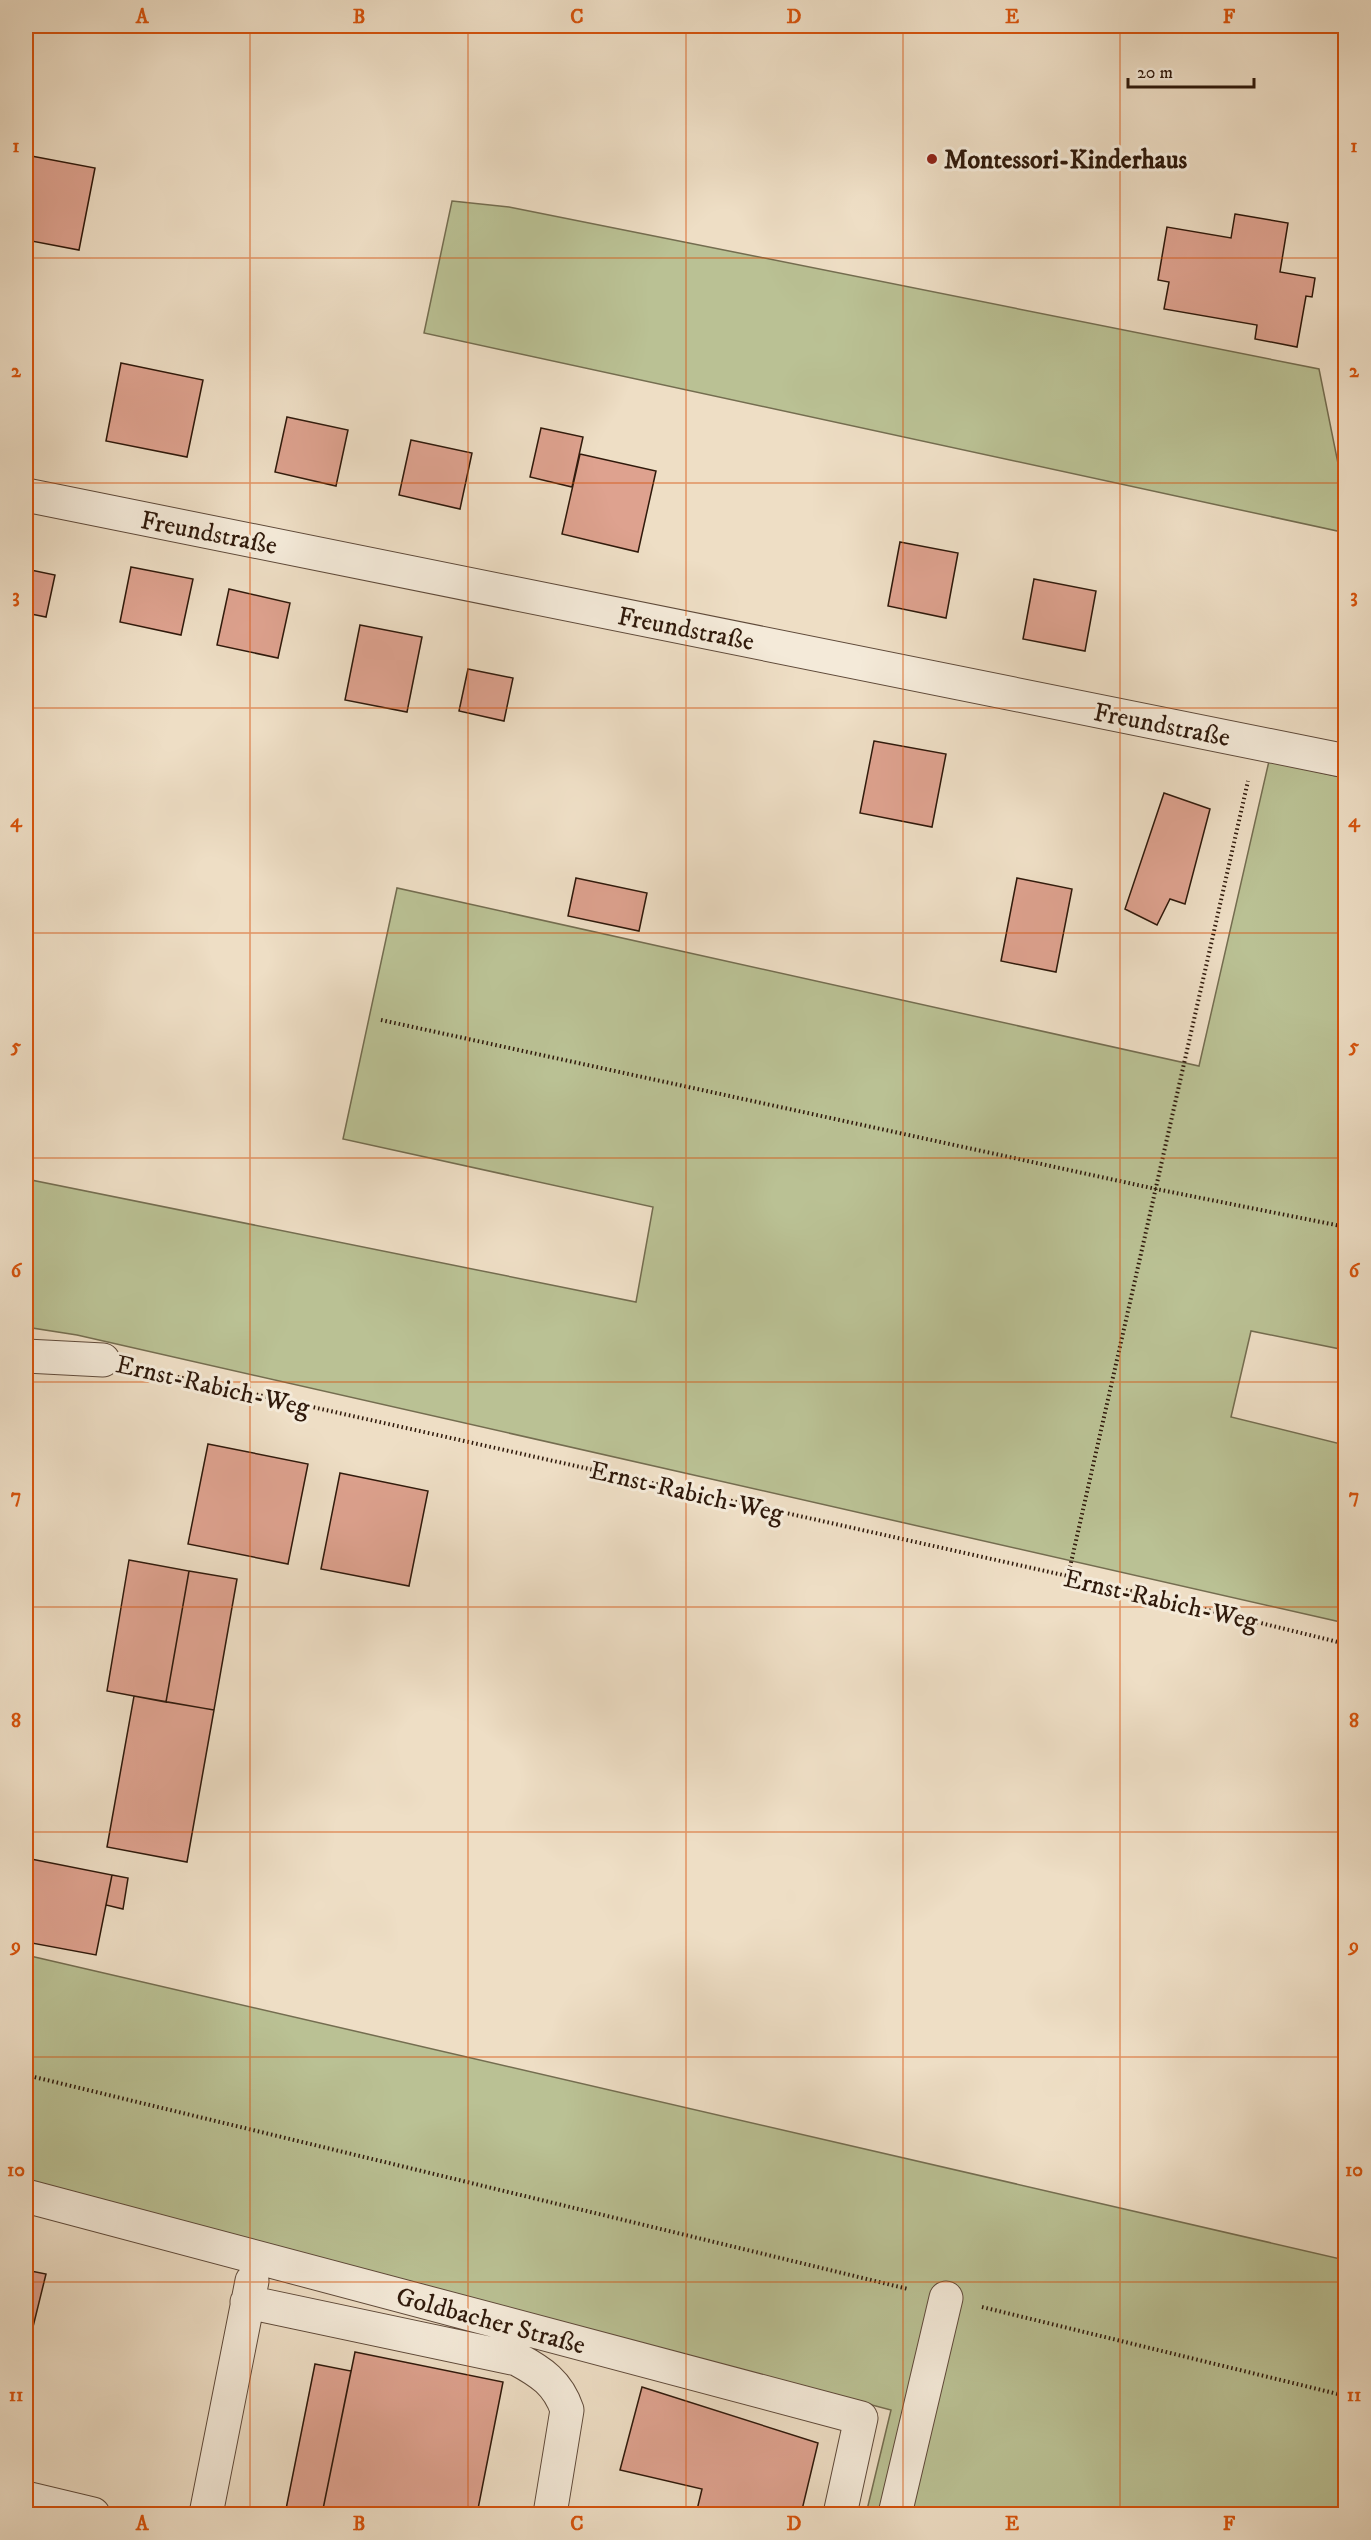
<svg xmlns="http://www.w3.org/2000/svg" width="1371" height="2540" font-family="'IM FELL DW Pica',serif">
	<rect width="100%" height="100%" fill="#eedec5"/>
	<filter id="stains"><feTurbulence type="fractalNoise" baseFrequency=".00333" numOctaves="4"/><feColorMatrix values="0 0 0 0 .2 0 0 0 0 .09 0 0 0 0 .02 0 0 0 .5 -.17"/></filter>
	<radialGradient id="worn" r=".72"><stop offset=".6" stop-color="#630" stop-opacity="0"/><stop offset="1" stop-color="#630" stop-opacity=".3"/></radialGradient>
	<path fill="#bac194" stroke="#746d50" stroke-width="1.5" d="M 452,201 L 509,207 L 1319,369 L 1344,493 L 1342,532 L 424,333 Z
		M 1269,761 L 1345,778 L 1345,1350 L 1251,1331 L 1231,1417 L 1345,1445 L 1345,1623 L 77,1335 L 26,1327 L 26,1179 L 636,1302 L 653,1207 L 343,1139 L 397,888 L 1199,1066 Z
		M 26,1955 L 1345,2260 L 1345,2514 L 866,2514 L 891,2410 L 26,2182 Z"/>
	<path fill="#dea28f" stroke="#2f190b" stroke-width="1.5" d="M 26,155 L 95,168 L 79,250 L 26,240 Z
		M 1235,214 L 1288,223 L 1280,272 L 1315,278 L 1312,297 L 1306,296 L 1297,347 L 1255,339 L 1257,325 L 1164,309 L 1169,282 L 1158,280 L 1167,227 L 1231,238 Z
		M 121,363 L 203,380 L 187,457 L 106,441 Z
		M 287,417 L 348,430 L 336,486 L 275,472 Z
		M 541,428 L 583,437 L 572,487 L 530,477 Z
		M 411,440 L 472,453 L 460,509 L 399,495 Z
		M 580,454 L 656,471 L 638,552 L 562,534 Z
		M 900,542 L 958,553 L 946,618 L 888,606 Z
		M 131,567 L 193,579 L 181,635 L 120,622 Z
		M 26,569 L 55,575 L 46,617 L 26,613 Z
		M 1034,579 L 1096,591 L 1085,651 L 1023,639 Z
		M 229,589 L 290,603 L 278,658 L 217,645 Z
		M 360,625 L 422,637 L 407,712 L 345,700 Z
		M 468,669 L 513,678 L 504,721 L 459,711 Z
		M 874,741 L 946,754 L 932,827 L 860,813 Z
		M 1164,793 L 1210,809 L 1185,904 L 1170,899 L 1157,925 L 1125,909 Z
		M 576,878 L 647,893 L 639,931 L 568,916 Z
		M 1017,878 L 1072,889 L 1056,972 L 1001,961 Z
		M 208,1444 L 308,1464 L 288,1564 L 188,1544 Z
		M 340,1473 L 428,1491 L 409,1586 L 321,1569 Z
		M 129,1560 L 189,1571 L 166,1702 L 107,1691 Z
		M 189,1571 L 237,1579 L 214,1710 L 166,1702 Z
		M 134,1696 L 214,1710 L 187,1862 L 107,1847 Z
		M 26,1858 L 112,1875 L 96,1955 L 26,1942 Z
		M 112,1875 L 128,1878 L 123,1909 L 106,1905 Z
		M 26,2270 L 46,2274 L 30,2339 L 26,2338 Z
		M 355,2352 L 503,2382 L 477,2514 L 322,2514 Z
		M 315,2364 L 351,2371 L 322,2514 L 285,2514 Z
		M 642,2387 L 818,2443 L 801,2514 L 696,2514 L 702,2489 L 620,2470 Z"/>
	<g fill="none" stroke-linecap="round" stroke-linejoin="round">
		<g stroke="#5f4a3a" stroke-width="35">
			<path id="minor" d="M 26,495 L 1346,761
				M 26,1356 L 103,1360
				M 26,2196 L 861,2418 L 840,2514
				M 247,2302 L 517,2359 C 541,2372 558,2383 567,2410 L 550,2514
				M 26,2498 L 93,2514
				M 206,2514 L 252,2281
				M 895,2514 L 946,2298"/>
		</g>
		<path stroke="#2f190b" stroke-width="4" stroke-dasharray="1.5 3" stroke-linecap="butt" d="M 381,1020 L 1156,1189 L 1346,1227
			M 138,1368 L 1090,1581 L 1346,1644
			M 1068,1576 L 1248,781
			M 26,2075 L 908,2289
			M 982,2307 L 1346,2396"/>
		<use href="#minor" stroke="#f4ead9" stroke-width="33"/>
	</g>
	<path fill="none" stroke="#d6530c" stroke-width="1.5" stroke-opacity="0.55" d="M 250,26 L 250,2514M 468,26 L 468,2514M 686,26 L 686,2514M 903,26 L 903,2514M 1120,26 L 1120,2514M 26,258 L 1346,258M 26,483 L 1346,483M 26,708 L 1346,708M 26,933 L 1346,933M 26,1158 L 1346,1158M 26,1382 L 1346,1382M 26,1607 L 1346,1607M 26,1832 L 1346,1832M 26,2057 L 1346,2057M 26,2282 L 1346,2282"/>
	<circle fill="#8f2418" stroke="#f4ead9" stroke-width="2" cx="932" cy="159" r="6"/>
	<g text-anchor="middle" stroke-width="6" stroke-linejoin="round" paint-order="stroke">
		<g font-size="26" font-weight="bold" fill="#2f190b" stroke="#f4ead9" text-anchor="start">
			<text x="944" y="168">Montessori-Kinderhaus</text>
		</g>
		<g font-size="26" fill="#2f190b" stroke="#f4ead9">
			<text transform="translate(209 532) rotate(11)" y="9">Freundstraße</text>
			<text transform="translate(686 628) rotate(11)" y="9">Freundstraße</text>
			<text transform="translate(1162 724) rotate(11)" y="9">Freundstraße</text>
			<text transform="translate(213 1385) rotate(13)" y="9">Ernst-Rabich-Weg</text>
			<text transform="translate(687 1491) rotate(13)" y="9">Ernst-Rabich-Weg</text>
			<text transform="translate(1161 1599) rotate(13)" y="9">Ernst-Rabich-Weg</text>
			<text transform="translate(491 2320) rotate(15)" y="9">Goldbacher Straße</text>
		</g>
	</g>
	<rect width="1371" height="2540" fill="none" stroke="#eedec5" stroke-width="66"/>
	<path d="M1128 78v9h126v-9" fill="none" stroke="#2f190b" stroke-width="3"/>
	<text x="1137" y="78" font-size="18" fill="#2f190b" stroke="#f4ead9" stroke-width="4.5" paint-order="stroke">20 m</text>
	<rect x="33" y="33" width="1305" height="2474" fill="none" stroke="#d6530c" stroke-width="2"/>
	<g font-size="20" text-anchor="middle" font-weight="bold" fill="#d6530c">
		<text x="142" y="23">A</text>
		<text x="359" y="23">B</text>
		<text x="577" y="23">C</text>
		<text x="794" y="23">D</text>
		<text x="1012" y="23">E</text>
		<text x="1229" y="23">F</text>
		<text x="16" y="152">1</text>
		<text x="1354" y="152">1</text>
		<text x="16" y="377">2</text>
		<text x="1354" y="377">2</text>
		<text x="16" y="602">3</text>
		<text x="1354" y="602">3</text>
		<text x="16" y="827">4</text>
		<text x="1354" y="827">4</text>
		<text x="16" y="1052">5</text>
		<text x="1354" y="1052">5</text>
		<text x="16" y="1277">6</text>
		<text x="1354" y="1277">6</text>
		<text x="16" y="1502">7</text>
		<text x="1354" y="1502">7</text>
		<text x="16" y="1727">8</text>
		<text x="1354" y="1727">8</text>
		<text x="16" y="1952">9</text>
		<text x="1354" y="1952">9</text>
		<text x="16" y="2176">10</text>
		<text x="1354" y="2176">10</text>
		<text x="16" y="2401">11</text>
		<text x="1354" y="2401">11</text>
		<text x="142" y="2530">A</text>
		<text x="359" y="2530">B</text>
		<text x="577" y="2530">C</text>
		<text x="794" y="2530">D</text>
		<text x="1012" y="2530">E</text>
		<text x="1229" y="2530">F</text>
	</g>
	<rect width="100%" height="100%" filter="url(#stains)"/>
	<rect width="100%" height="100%" fill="url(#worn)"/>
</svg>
